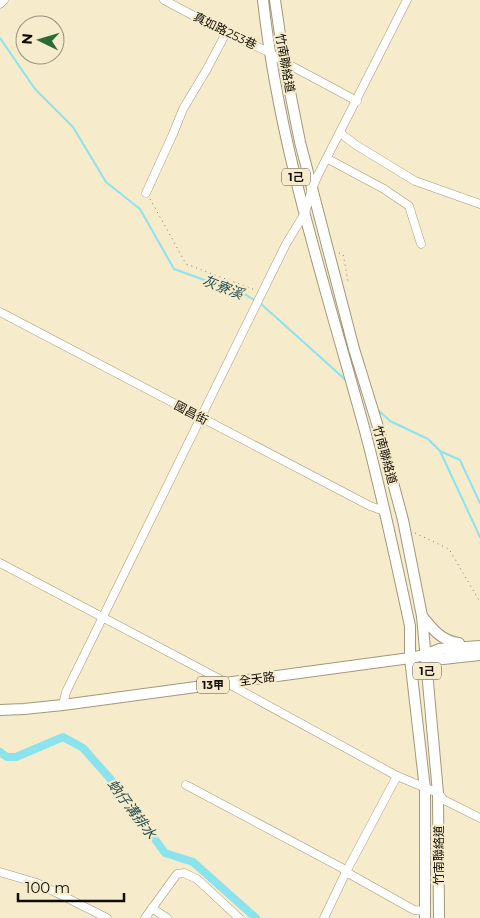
<svg xmlns="http://www.w3.org/2000/svg" width="480" height="918" font-family="Montserrat,'Noto Sans TC',sans-serif">
	<rect width="100%" height="100%" fill="#f6ebcb"/>
	<g fill="none" stroke-linecap="round" stroke-linejoin="round">
		<path stroke="#8be3ee" stroke-width="2" d="M 0,38 L 35,89 L 73,127 L 106,182 L 140,209 L 174,269 L 246,295 L 256,301
			M 260,303 L 348,382
			M 377,409 L 390,421 L 428,439 L 440,451 L 460,460 L 480,503
			M 440,451 L 480,537"/>
		<path stroke="#8be3ee" stroke-width="8" d="M 0,752 L 7,757 L 16,757 L 63,737 L 83,748 L 114,783 L 165,853 L 193,862 L 256,918"/>
		<g stroke="#a3987b" stroke-width="9">
			<path id="minor" d="M 164,0 L 226,33 L 269,52 L 284,62 L 357,101
				M 0,4 L 4,0
				M 340,133 L 356,145 L 415,181 L 480,204
				M 328,159 L 384,189 L 409,206 L 421,244
				M 146,193 L 173,134 L 183,109 L 207,69 L 226,33
				M 0,312 L 370,506 L 384,511
				M 0,563 L 227,683 L 397,776 L 438,793 L 444,800 L 480,818
				M 63,705 L 66,692 L 286,244 L 305,213 L 312,189 L 318,175 L 407,0
				M 186,785 L 342,868 L 346,872 L 414,910 L 425,911
				M 0,872 L 37,883 L 107,918
				M 152,908 L 167,918
				M 145,918 L 177,874 L 184,873 L 197,879 L 239,918
				M 324,918 L 346,872 L 397,776"/>
		</g>
		<g stroke="#a3987b" stroke-width="12">
			<path id="major" d="M 263,0 C 279,147 326,288 365,431 C 382,495 396,561 410,626 L 410,658 L 425,789 L 425,918
				M 275,0 L 284,62 L 300,142 L 354,349 L 379,430 L 403,520 L 422,616 L 438,793 L 439,918
				M 422,616 C 433,630 442,641 459,643
				M 425,655 L 443,659 L 480,655
				M 0,710 L 24,709 L 63,705 L 410,658 L 425,655 L 439,649 L 480,646"/>
		</g>
		<path stroke="#837b67" stroke-width="1" stroke-dasharray="1 4" stroke-linecap="butt" d="M 150,199 L 186,264 L 255,290
			M 339,253 L 343,254 L 348,281
			M 415,533 L 449,549 L 480,602"/>
		<use href="#minor" stroke="#fff" stroke-width="8"/>
		<use href="#major" stroke="#fff" stroke-width="10"/>
	</g>
	<g text-anchor="middle" stroke-width="4.5" stroke-linejoin="round" paint-order="stroke">
		<g fill="#f6ebcb" stroke="#565040" stroke-width="1">
			<rect x="282" y="168.5" width="28" height="17" rx="4"/>
			<rect x="413" y="662.5" width="28" height="17" rx="4"/>
			<rect x="197" y="676.5" width="32" height="17" rx="4"/>
		</g>
		<g font-size="11" font-weight="bold" fill="#110d04">
			<text x="296" y="181">1己</text>
			<text x="427" y="675">1己</text>
			<text x="213" y="689">13甲</text>
		</g>
		<g font-size="12" fill="#110d04" stroke="#f6ebcb">
			<text transform="translate(225 31) rotate(26)" y="4">真如路253巷</text>
			<text transform="translate(285 63) rotate(80)" y="4">竹南聯絡道</text>
			<text transform="translate(191 413) rotate(28)" y="4">國昌街</text>
			<text transform="translate(385 455) rotate(75)" y="4">竹南聯絡道</text>
			<text transform="translate(257 679) rotate(-8)" y="4">全天路</text>
			<text transform="translate(439 855) rotate(-90)" y="4">竹南聯絡道</text>
		</g>
		<g font-size="14" font-style="italic" fill="#264e53" stroke="#f6ebcb">
			<text transform="translate(223 287) rotate(21)" y="5">灰寮溪</text>
			<text transform="translate(132 809) rotate(53)" y="5">蚋仔溝排水</text>
		</g>
	</g>
	<g transform="translate(40 40) rotate(275)"><circle r="24" fill="#f6ebcb" stroke="#9a927b"/>
	<path d="M0-4L9 19L0 12L-9 19Z" fill="#2a6c36"/>
	<text y="-8" font-size="14" font-weight="bold" text-anchor="middle" fill="#110d04">N</text>
	</g>
	<path d="M18 893v8h106v-8" fill="none" stroke="#110d04" stroke-width="2.5"/>
	<text x="25" y="893" font-size="15" fill="#110d04" stroke="#f6ebcb" stroke-width="4" paint-order="stroke">100 m</text>
</svg>
